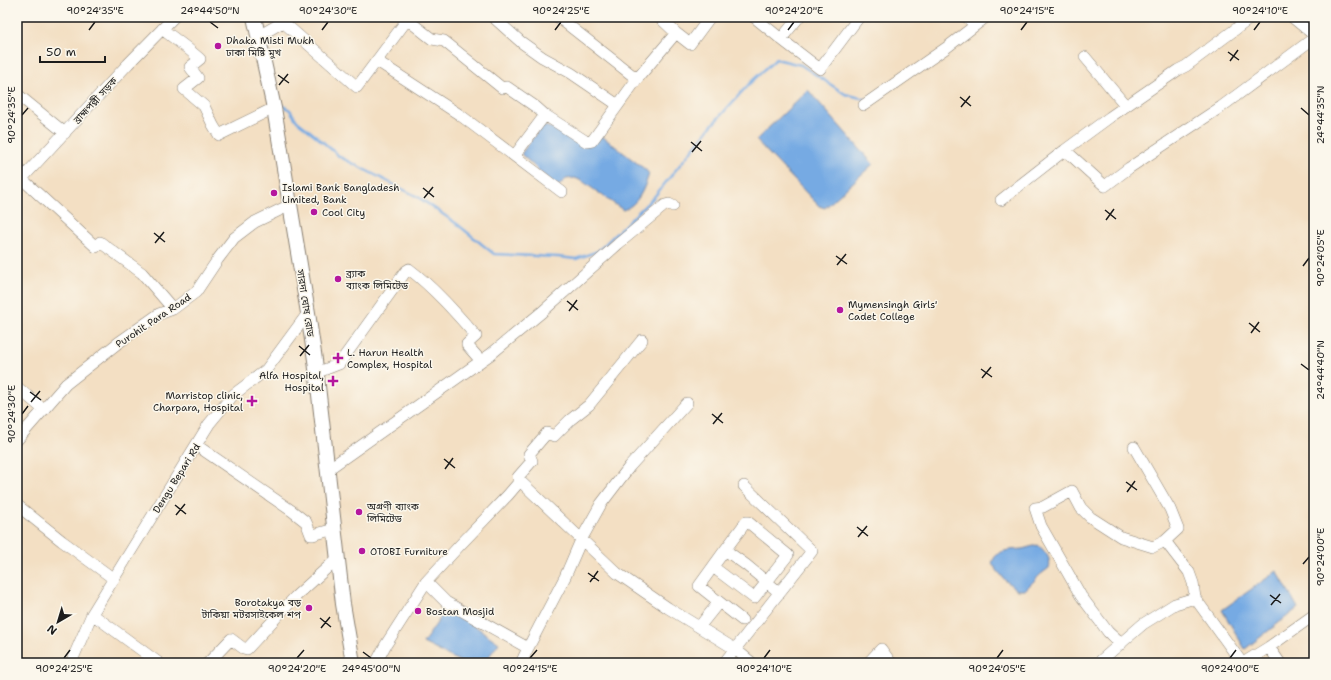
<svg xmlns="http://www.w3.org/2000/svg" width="1331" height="680" font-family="'Shantell Sans','Noto Sans Bengali',sans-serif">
	<rect width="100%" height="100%" fill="#fbf7ec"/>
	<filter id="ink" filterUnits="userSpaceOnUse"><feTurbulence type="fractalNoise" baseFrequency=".025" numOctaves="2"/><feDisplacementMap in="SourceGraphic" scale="8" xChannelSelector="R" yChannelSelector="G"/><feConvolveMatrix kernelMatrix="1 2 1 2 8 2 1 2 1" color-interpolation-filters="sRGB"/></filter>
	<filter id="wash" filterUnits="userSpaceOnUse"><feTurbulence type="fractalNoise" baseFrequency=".012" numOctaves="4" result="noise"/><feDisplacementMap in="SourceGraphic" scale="16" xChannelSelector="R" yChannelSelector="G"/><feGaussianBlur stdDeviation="0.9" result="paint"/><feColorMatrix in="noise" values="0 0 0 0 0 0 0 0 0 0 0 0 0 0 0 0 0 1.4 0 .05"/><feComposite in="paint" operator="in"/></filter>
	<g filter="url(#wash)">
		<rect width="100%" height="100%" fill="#f3dfc3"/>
		<path fill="#76aae3" stroke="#496380" d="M 808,90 L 873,164 L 825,208 L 819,206 L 756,140 Z
			M 542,126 C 559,128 572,136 586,144 L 600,137 L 603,137 L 646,170 L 649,174 C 644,189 638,205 623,210 L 582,181 L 575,178 L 566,179 L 559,186 L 550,181 L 521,154 Z
			M 1038,545 C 1045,551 1052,559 1049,568 L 1041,574 L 1025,590 L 1017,590 L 1005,580 L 992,564 C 995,549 1010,550 1022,549 C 1027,548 1032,546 1038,545 Z
			M 1277,571 L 1298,608 L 1245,649 L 1222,610 Z
			M 448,607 L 499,643 L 484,663 L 463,663 L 423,643 Z"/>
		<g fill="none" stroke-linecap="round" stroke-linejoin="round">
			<path stroke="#76aae3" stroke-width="2.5" d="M 282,105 L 290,110 L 297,121 L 316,136 L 340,157 L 418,197 L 457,224 L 494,254 L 558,257 L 576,259 L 598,251 L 654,197 L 712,125 L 750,83 L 776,59 L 801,65 L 845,94 L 865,99"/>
		</g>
	</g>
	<g filter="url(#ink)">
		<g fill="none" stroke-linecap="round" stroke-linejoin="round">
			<g stroke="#887e70" stroke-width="12">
				<path id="minor" d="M 404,17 L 432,39 L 444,41 L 502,88 L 507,87 L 536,107 L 545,115 L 587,142 L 592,141 L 637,79 L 676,33
					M 493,17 L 521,42 L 542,57 L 571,73 L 618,105
					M 558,17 L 637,79
					M 659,17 L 676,33 L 690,44 L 710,17
					M 754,17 L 781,39 L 799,17
					M 967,17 L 975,25
					M 1292,17 L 1314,35
					M 162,29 L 187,48 L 200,59 L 190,67 L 198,78 L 184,89 L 204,106 L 213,125 L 219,135 L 274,108
					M 257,37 L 283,22 L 357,87 L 407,20
					M 781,39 L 820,69 L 859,17
					M 1085,57 L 1126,106
					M 377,61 L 460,115 L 562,192
					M 17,94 L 65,133
					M 864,105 L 946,48 L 986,17
					M 1065,150 L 1110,117 L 1178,70 L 1186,66 L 1252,17
					M 515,155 L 545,115
					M 22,179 L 96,247 L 100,242 L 142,273 L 173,309
					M 17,184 L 128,64 L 174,17
					M 1001,200 L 1065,150 L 1105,186 L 1129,168 L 1221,107 L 1314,38
					M 316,373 L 339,364 L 406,271 L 409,269 C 434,288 455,312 476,336 L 467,344 L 467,345 L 481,361
					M 17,387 L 44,410
					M 17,440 L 66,384 L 118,343 L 159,314 L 173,309 L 196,292 L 218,259 L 234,238 L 255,222 L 290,205
					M 196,445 L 292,511 L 306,522 L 311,535 L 313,535 L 334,529
					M 1134,447 L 1170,509 L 1178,529 L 1165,541 L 1189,572 L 1193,583 L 1195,598
					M 327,470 L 491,354 L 542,312 L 618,244 L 665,205 L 669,204 L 673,206
					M 520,481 L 518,477 L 532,461 L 529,454 L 547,433 L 554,436 L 570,420 L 589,405 L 642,340
					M 17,505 L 62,541 L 114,579
					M 713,567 L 754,598 L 788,555 L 748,522 L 746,522 L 725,550
					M 426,582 L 446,602 L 528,648 L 521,663
					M 92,614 L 159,663
					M 742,620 L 699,586 L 725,550 L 746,565 L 780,593
					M 699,627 L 719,602
					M 1121,644 L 1108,632 L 1081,596 L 1041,526 L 1035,508 L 1043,507 L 1072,491 L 1081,508 L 1090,517 L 1121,537 L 1153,547 L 1165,541
					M 1269,647 L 1280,663
					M 528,648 L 565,577 L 581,540 L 601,504 L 630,466 L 687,403
					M 71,663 L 92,614 L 209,424 L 233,395 L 266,370 L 308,313
					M 208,663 L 231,639 L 243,648 L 247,649 L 295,597 L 338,558
					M 376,663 L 385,646 L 426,582 L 460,545 L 508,495 L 520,481 L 617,573 L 668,608 L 735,649 L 752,663
					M 724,663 L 812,551 L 744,486
					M 868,663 L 881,649 L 891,663
					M 1098,663 L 1143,624 L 1175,604 L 1195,598 L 1242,663
					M 1243,663 L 1269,647 L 1314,615"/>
			</g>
			<g stroke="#887e70" stroke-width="16">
				<path id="major" d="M 254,17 L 274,108 L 308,313 L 315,360 L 343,604 L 353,663"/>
			</g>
			<use href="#minor" stroke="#fff" stroke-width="11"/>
			<use href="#major" stroke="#fff" stroke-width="14"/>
		</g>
	</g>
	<path fill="none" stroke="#1c1c1c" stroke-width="1.5" d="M 210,22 L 218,28M 89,30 L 95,22M 322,30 L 328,22M 555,30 L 561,22M 788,30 L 794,22M 1021,30 L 1027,22M 1254,30 L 1260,22M 1228,52 L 1239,60M 1230,61 L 1238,50M 278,75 L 289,83M 279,85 L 288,74M 960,97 L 971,106M 961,107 L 970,96M 1301,108 L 1309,115M 22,115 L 28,108M 691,142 L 702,151M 692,152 L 701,141M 423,188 L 434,197M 424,198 L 433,187M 1105,210 L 1116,219M 1106,220 L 1114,209M 154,233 L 165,242M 155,243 L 164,232M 836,256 L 847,264M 837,265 L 846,254M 1303,266 L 1309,258M 567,301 L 578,310M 569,311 L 577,300M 1249,323 L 1260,332M 1251,333 L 1259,322M 299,346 L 310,355M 300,356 L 309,345M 1301,364 L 1309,370M 981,369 L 992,377M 982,378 L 991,367M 30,392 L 41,400M 31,402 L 40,391M 22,414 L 28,406M 712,414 L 723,423M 713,424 L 722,413M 444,459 L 455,468M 445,469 L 453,458M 1126,482 L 1137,490M 1127,492 L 1135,481M 175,505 L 186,514M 176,515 L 185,504M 857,527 L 868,536M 858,537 L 867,526M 1303,564 L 1309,557M 588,573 L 599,581M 590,582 L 598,571M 1270,595 L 1281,603M 1271,605 L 1280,594M 320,618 L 331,627M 321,628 L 330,617M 363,652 L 371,658M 64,658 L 70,650M 297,658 L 304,650M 530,658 L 537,650M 764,658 L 770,650M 997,658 L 1003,650M 1230,658 L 1236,650"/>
	<g fill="#b5179e" stroke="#fbf7ec" stroke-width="1.5">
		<circle cx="218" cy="46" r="4"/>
		<circle cx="274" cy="193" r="4"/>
		<circle cx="314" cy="212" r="4"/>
		<circle cx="338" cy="279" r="4"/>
		<circle cx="840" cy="310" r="4"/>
		<path d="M336 352h4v4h4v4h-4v4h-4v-4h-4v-4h4z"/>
		<path d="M331 375h4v4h4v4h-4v4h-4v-4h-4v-4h4z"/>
		<path d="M250 395h4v4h4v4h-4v4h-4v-4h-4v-4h4z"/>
		<circle cx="359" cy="512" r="4"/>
		<circle cx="362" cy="551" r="4"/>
		<circle cx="309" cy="608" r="4"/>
		<circle cx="418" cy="611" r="4"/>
	</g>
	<g text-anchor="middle" stroke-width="3" stroke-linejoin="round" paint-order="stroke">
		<g font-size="10" fill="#1c1c1c" stroke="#fbf7ec" text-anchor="start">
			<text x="226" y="44">Dhaka Misti Mukh<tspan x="226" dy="12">ঢাকা মিষ্টি মুখ</tspan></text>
			<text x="282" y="191">Islami Bank Bangladesh<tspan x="282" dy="12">Limited, Bank</tspan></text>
			<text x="322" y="216">Cool City</text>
			<text x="346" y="277">ব্র্যাক<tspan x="346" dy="12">ব্যাংক লিমিটেড</tspan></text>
			<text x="848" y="308">Mymensingh Girls'<tspan x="848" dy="12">Cadet College</tspan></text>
			<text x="347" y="356">L. Harun Health<tspan x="347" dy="12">Complex, Hospital</tspan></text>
			<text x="324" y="379" text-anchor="end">Alfa Hospital,<tspan x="324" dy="12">Hospital</tspan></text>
			<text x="243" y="399" text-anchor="end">Marristop clinic,<tspan x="243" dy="12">Charpara, Hospital</tspan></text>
			<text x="367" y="510">অগ্রণী ব্যাংক<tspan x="367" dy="12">লিমিটেড</tspan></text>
			<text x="370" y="555">OTOBI Furniture</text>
			<text x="301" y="606" text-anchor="end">Borotakya বড়<tspan x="301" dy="12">টাকিয়া মটরসাইকেল শপ</tspan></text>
			<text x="426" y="615">Bostan Mosjid</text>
		</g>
		<g font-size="10" fill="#1c1c1c" stroke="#fbf7ec">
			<text transform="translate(95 100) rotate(-47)" y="4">ব্রাহ্মপল্লী সড়ক</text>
			<text transform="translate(306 303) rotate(81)" y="4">সারদা ঘোষ রোড</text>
			<text transform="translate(153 320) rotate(-34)" y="4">Purohit Para Road</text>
			<text transform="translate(176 478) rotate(-58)" y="4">Dengu Bepari Rd</text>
		</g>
	</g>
	<rect width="1331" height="680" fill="none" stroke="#fbf7ec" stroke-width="44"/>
	<g transform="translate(58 622) rotate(218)" stroke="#fbf7ec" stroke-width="3" paint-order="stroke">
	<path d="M0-3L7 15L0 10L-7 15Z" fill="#1c1c1c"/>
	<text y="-6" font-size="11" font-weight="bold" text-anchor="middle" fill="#1c1c1c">N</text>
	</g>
	<path d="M40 56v6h65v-6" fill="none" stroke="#1c1c1c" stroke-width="2"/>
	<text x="46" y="56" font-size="12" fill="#1c1c1c" stroke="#fbf7ec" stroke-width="3" paint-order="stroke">50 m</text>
	<rect x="22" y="22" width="1287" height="636" fill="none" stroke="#1c1c1c" stroke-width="1.5"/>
	<g font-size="10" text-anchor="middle" fill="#1c1c1c">
		<text x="95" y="14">90°24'35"E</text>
		<text x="210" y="14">24°44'50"N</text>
		<text x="328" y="14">90°24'30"E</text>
		<text x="561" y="14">90°24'25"E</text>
		<text x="794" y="14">90°24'20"E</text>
		<text x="1027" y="14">90°24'15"E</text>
		<text x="1260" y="14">90°24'10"E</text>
		<text transform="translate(1320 115) rotate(-90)" y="4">24°44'35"N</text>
		<text transform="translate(11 115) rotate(-90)" y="4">90°24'35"E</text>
		<text transform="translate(1320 258) rotate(-90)" y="4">90°24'05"E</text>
		<text transform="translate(1320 370) rotate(-90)" y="4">24°44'40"N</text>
		<text transform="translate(11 414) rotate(-90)" y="4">90°24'30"E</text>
		<text transform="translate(1320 557) rotate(-90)" y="4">90°24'00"E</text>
		<text x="64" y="672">90°24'25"E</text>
		<text x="297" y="672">90°24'20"E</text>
		<text x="371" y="672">24°45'00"N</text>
		<text x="530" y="672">90°24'15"E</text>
		<text x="764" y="672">90°24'10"E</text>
		<text x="997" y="672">90°24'05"E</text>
		<text x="1230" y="672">90°24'00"E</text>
	</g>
</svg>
